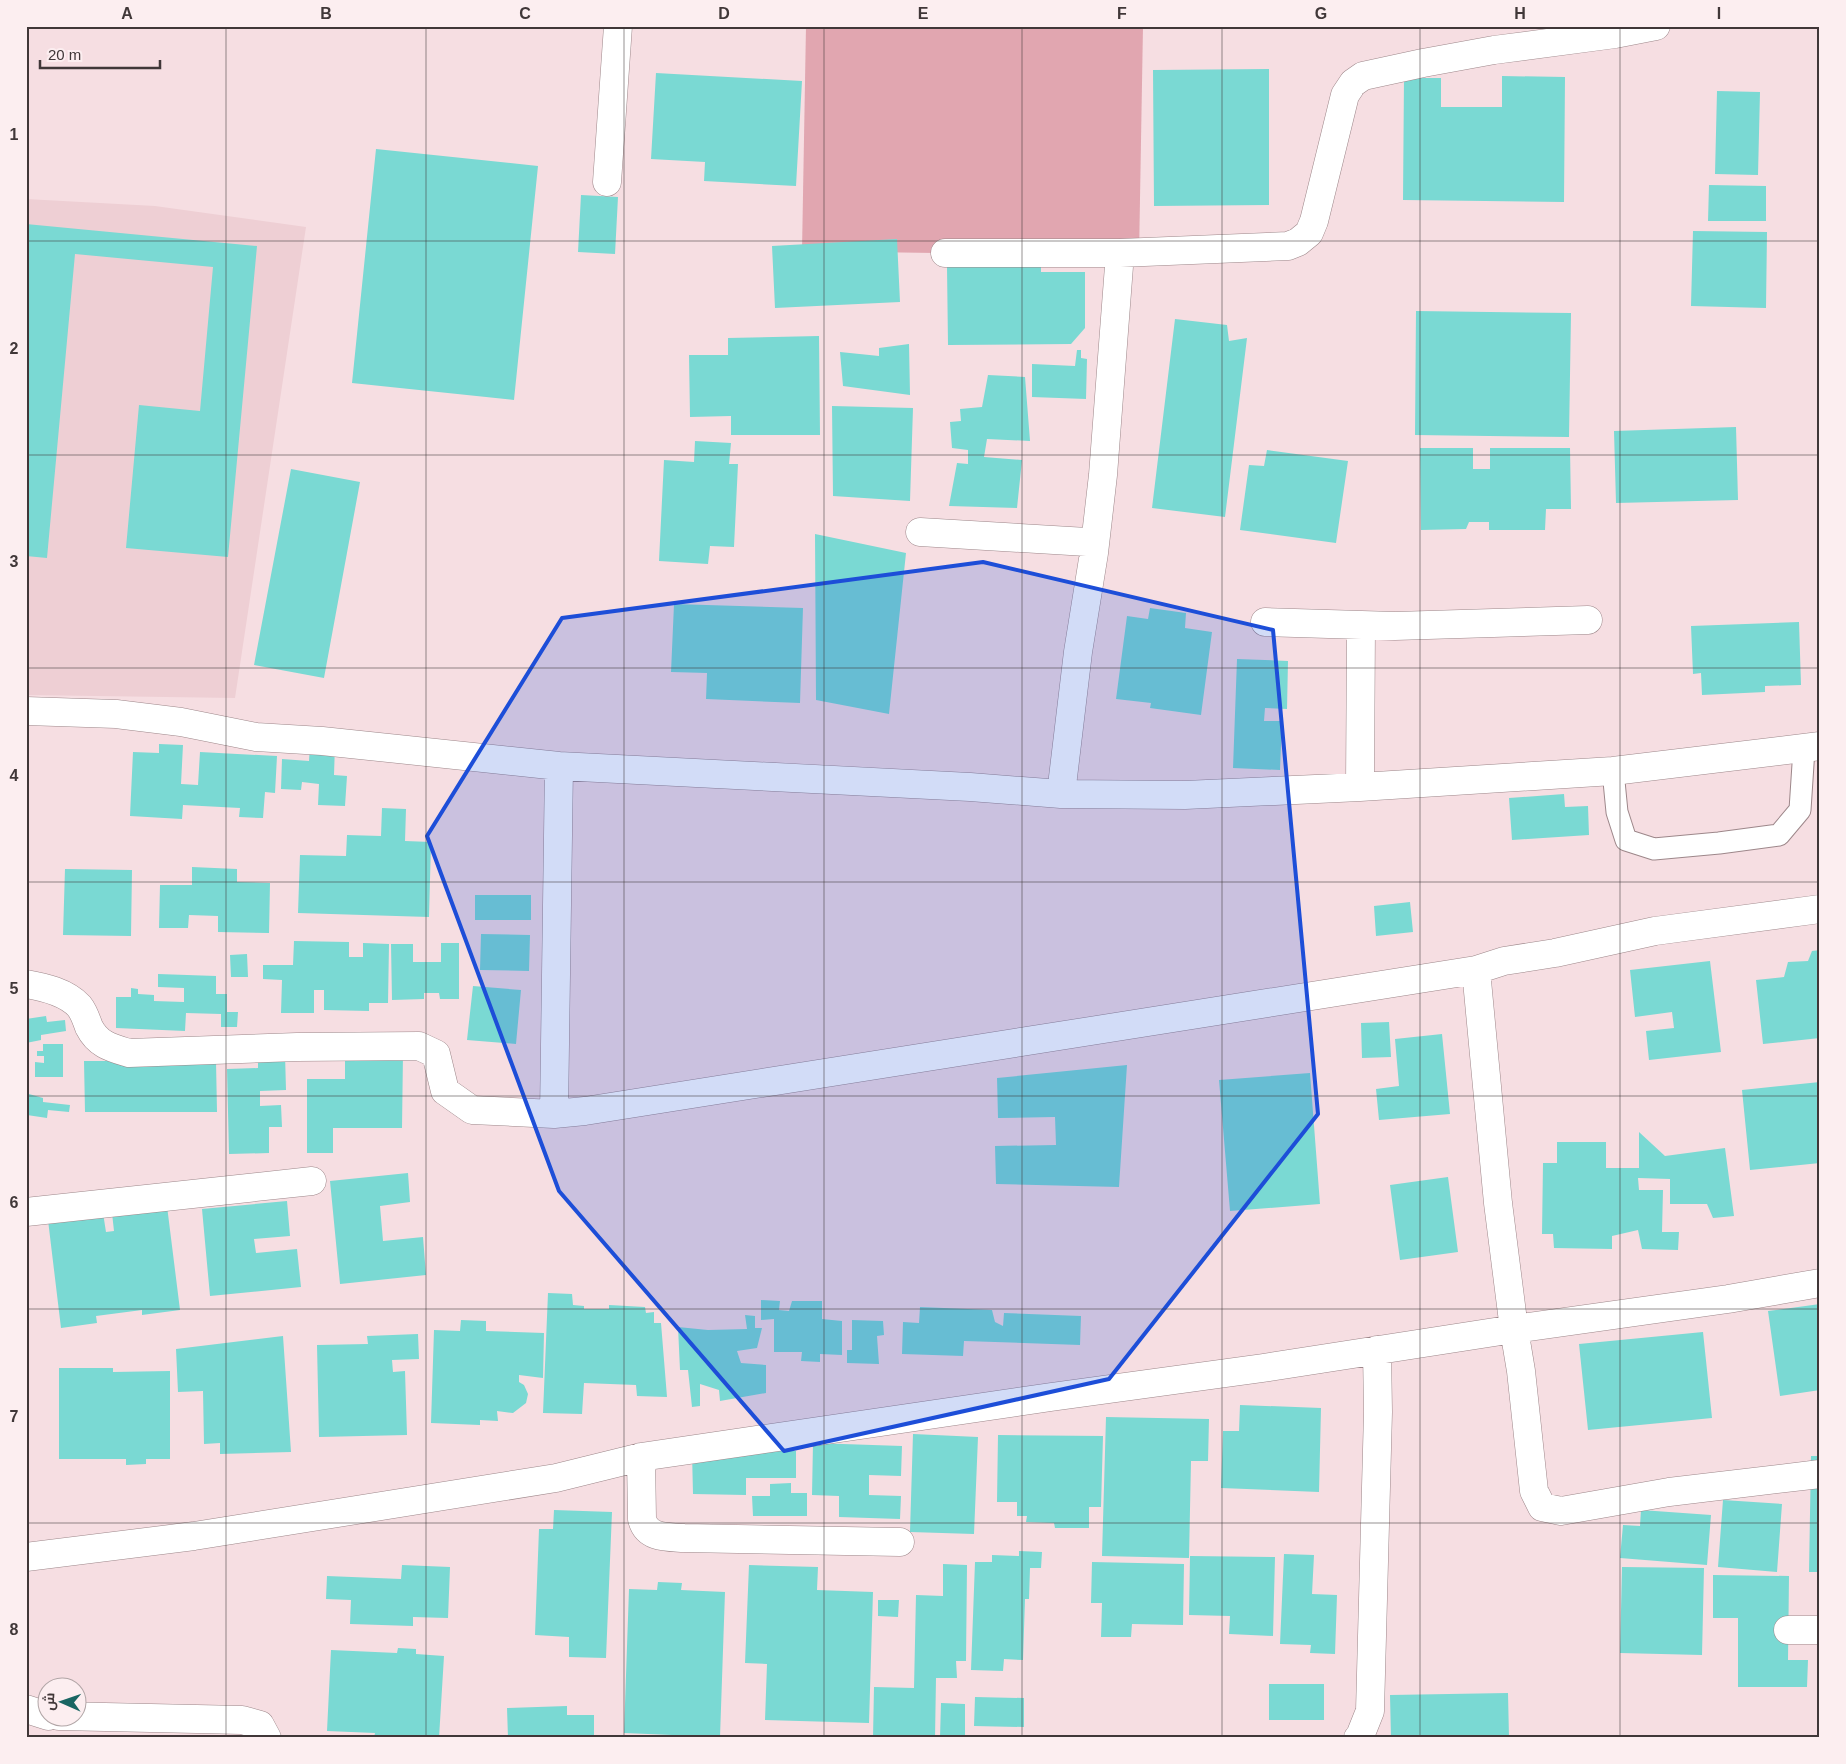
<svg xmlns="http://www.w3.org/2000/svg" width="1846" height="1764" font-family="Arial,Cairo,sans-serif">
	<rect width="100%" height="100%" fill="#f6dee2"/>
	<path fill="#eecfd4" d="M 26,199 L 155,206 L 306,227 L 235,698 L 26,695 Z"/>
	<path fill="#e1a6b0" d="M 806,26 L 1143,26 L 1139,256 L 802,251 Z"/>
	<path fill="#7ad9d3" d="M 1269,69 L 1269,205 L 1154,206 L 1153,70 Z
		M 656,73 L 802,81 L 796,186 L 704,181 L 705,162 L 651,159 Z
		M 1502,76 L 1565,77 L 1564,202 L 1403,200 L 1404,78 L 1441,78 L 1441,107 L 1502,107 Z
		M 1717,91 L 1760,92 L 1758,175 L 1715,174 Z
		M 376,149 L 538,166 L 514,400 L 352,383 Z
		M 1709,185 L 1766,186 L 1766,221 L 1708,221 Z
		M 581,195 L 618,197 L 615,254 L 578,252 Z
		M 26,224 L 257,246 L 228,557 L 126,548 L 139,405 L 200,411 L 213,267 L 75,254 L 47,558 L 26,556 Z
		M 1693,231 L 1767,232 L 1766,308 L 1691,306 Z
		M 897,239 L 900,302 L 775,308 L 772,246 Z
		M 1041,266 L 1041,272 L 1085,272 L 1085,328 L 1071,344 L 948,345 L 947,267 Z
		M 1416,311 L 1571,313 L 1569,437 L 1415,435 Z
		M 1175,319 L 1227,325 L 1229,341 L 1247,338 L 1225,517 L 1152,508 Z
		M 819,336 L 820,435 L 731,435 L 731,416 L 690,417 L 689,355 L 728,355 L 728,338 Z
		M 909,344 L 910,395 L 843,386 L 840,352 L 879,356 L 879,348 Z
		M 1077,350 L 1081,350 L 1081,358 L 1087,359 L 1086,399 L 1032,397 L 1032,364 L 1075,366 Z
		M 988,375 L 1025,377 L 1030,441 L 987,439 L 984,457 L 1022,460 L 1017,508 L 949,506 L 957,463 L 968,464 L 968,450 L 952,448 L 950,422 L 961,421 L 960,409 L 982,407 Z
		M 832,406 L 913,408 L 910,501 L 833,496 Z
		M 1736,427 L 1738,500 L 1616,503 L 1614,431 Z
		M 695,441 L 731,443 L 729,464 L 738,464 L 734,547 L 710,546 L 708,564 L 659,561 L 664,460 L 694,462 Z
		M 1420,448 L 1473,448 L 1473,469 L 1490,469 L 1490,448 L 1570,448 L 1571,509 L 1546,509 L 1545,530 L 1489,530 L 1489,522 L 1469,522 L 1466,529 L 1421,530 Z
		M 1267,450 L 1348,461 L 1336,543 L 1240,530 L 1249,465 L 1264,466 Z
		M 291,469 L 360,482 L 324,678 L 254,665 Z
		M 815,534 L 906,553 L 889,714 L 816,700 Z
		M 674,604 L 803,608 L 800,703 L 706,699 L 707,673 L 671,672 Z
		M 1150,608 L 1186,613 L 1185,628 L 1212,632 L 1201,715 L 1150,708 L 1151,703 L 1116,699 L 1127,616 L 1148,619 Z
		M 1799,622 L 1801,685 L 1765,686 L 1765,692 L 1702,695 L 1701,673 L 1693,674 L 1691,626 Z
		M 1237,659 L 1288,661 L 1287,709 L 1265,708 L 1264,721 L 1282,721 L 1280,770 L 1233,768 Z
		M 159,744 L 183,745 L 181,784 L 198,785 L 200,752 L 277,756 L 275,793 L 265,792 L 263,818 L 239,817 L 240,808 L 183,805 L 182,819 L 130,816 L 133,752 L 159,753 Z
		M 310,744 L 335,745 L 334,775 L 347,776 L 345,806 L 318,805 L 319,784 L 302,782 L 301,790 L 281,789 L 282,759 L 309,761 Z
		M 1564,794 L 1565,807 L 1588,806 L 1589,835 L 1512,840 L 1509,798 Z
		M 382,808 L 406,809 L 405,841 L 431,842 L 429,917 L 298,913 L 300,855 L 346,856 L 347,835 L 381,836 Z
		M 192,867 L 237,869 L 237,882 L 270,883 L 269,933 L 218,932 L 218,916 L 189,915 L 188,928 L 159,928 L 160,885 L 192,885 Z
		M 65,869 L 132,870 L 131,936 L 63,935 Z
		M 475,895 L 531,895 L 531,920 L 475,920 Z
		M 1410,902 L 1413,932 L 1376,936 L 1374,906 Z
		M 481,934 L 530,935 L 529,971 L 480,970 Z
		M 294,941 L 349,942 L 349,957 L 363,957 L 363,943 L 389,944 L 388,1003 L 369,1003 L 369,1011 L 324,1010 L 324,990 L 314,990 L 314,1013 L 281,1013 L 282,980 L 263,979 L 263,965 L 293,965 Z
		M 441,943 L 459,943 L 459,999 L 440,999 L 439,993 L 424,993 L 424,999 L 392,1000 L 391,944 L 413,944 L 413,962 L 441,962 Z
		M 1820,950 L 1820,1038 L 1763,1044 L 1756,980 L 1784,977 L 1788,962 L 1808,961 L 1812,951 Z
		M 247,954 L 248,977 L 231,977 L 230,955 Z
		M 1710,961 L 1721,1052 L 1649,1060 L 1646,1031 L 1674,1028 L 1672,1012 L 1635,1017 L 1630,970 Z
		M 158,974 L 216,976 L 216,994 L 227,994 L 227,1012 L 238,1012 L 237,1027 L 221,1027 L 221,1014 L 186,1013 L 185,1031 L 116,1028 L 116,997 L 131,997 L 131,988 L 138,989 L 138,994 L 154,995 L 154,1001 L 184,1002 L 184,988 L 158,987 Z
		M 473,986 L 521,990 L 516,1044 L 467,1040 Z
		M 46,1016 L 47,1022 L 65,1020 L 66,1031 L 41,1035 L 41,1040 L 26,1043 L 26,1019 Z
		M 1389,1022 L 1391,1057 L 1362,1058 L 1361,1023 Z
		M 1442,1034 L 1450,1114 L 1379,1120 L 1376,1089 L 1399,1086 L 1395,1039 Z
		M 43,1044 L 63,1044 L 63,1077 L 35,1077 L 35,1062 L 44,1063 L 44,1056 L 37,1056 L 37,1051 L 43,1051 Z
		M 345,1052 L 403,1053 L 402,1128 L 333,1128 L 333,1153 L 307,1153 L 307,1079 L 345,1079 Z
		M 258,1054 L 285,1054 L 286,1090 L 260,1091 L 260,1106 L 281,1105 L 282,1127 L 269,1127 L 269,1153 L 229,1154 L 227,1069 L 258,1068 Z
		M 84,1061 L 216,1061 L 217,1112 L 85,1112 Z
		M 1127,1065 L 1119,1187 L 996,1184 L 995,1146 L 1056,1145 L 1055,1117 L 998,1118 L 997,1078 Z
		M 1310,1073 L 1320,1204 L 1230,1211 L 1219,1080 Z
		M 1820,1082 L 1820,1163 L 1750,1170 L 1742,1090 Z
		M 29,1094 L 43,1098 L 43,1102 L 70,1105 L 69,1112 L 48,1110 L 47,1118 L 27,1115 Z
		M 1639,1132 L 1665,1156 L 1725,1148 L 1734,1216 L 1713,1218 L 1707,1204 L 1670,1204 L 1670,1179 L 1638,1178 L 1639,1190 L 1663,1190 L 1662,1232 L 1679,1232 L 1678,1250 L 1642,1249 L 1638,1230 L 1612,1236 L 1612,1249 L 1554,1248 L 1553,1234 L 1542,1234 L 1543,1163 L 1557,1163 L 1557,1142 L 1606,1142 L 1606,1168 L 1639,1168 Z
		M 408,1173 L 410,1202 L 380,1206 L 383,1241 L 423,1237 L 426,1275 L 340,1284 L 330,1181 Z
		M 1448,1177 L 1458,1252 L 1400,1260 L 1390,1185 Z
		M 287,1201 L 290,1236 L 254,1239 L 256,1253 L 297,1249 L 301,1287 L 210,1296 L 202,1209 Z
		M 167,1206 L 180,1310 L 142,1315 L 142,1310 L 96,1316 L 97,1323 L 61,1328 L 48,1220 L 103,1213 L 106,1232 L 114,1231 L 112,1213 Z
		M 548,1293 L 572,1294 L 573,1305 L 584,1306 L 584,1309 L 609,1309 L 609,1305 L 645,1307 L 646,1313 L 654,1312 L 654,1323 L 661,1323 L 667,1397 L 637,1396 L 636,1385 L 584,1383 L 582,1414 L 543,1413 Z
		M 761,1300 L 780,1301 L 779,1310 L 789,1311 L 792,1301 L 822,1301 L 822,1319 L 842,1321 L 842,1355 L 820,1354 L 820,1362 L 801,1361 L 802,1352 L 774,1352 L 774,1319 L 761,1320 Z
		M 1820,1304 L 1820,1390 L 1780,1396 L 1768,1311 Z
		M 920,1307 L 992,1310 L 995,1322 L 1003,1326 L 1004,1313 L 1081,1316 L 1080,1345 L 964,1341 L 963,1356 L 902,1354 L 903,1322 L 919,1323 Z
		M 745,1315 L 755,1316 L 755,1328 L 762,1328 L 757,1348 L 737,1351 L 741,1363 L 766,1365 L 766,1393 L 720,1401 L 719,1390 L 700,1384 L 700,1406 L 692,1407 L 688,1370 L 680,1370 L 678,1327 L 708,1330 L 747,1329 Z
		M 461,1320 L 486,1321 L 486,1331 L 544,1333 L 543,1378 L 519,1375 L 519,1382 L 524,1385 L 528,1394 L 526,1403 L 513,1413 L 497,1411 L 498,1421 L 480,1420 L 480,1425 L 431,1423 L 434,1330 L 460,1331 Z
		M 852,1320 L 883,1321 L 884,1335 L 877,1336 L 879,1364 L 847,1363 L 847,1350 L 852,1350 Z
		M 1703,1332 L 1712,1418 L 1588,1430 L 1579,1344 Z
		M 418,1334 L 419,1359 L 392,1360 L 393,1372 L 405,1371 L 407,1435 L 319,1437 L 317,1345 L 368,1344 L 367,1336 Z
		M 283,1336 L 291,1452 L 220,1454 L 220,1443 L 204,1444 L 203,1391 L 178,1392 L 176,1349 Z
		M 59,1368 L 113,1368 L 113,1372 L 170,1371 L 170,1459 L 146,1459 L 146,1464 L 126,1465 L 126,1459 L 59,1459 Z
		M 1240,1405 L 1321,1408 L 1319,1492 L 1221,1488 L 1223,1431 L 1239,1431 Z
		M 1106,1417 L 1209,1419 L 1208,1461 L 1191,1461 L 1189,1558 L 1102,1556 Z
		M 913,1434 L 978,1437 L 974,1534 L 910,1532 Z
		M 998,1435 L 1103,1436 L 1101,1507 L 1089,1507 L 1089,1528 L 1055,1528 L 1054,1523 L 1026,1522 L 1027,1516 L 1017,1516 L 1017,1502 L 997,1502 Z
		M 813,1443 L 902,1446 L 901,1476 L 869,1475 L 869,1495 L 901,1496 L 900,1519 L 839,1517 L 839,1496 L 812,1495 Z
		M 796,1451 L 796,1478 L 746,1478 L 746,1495 L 693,1494 L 692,1452 Z
		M 1811,1456 L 1820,1456 L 1820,1572 L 1809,1572 Z
		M 791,1483 L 791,1493 L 807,1493 L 807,1516 L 753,1516 L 752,1496 L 770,1496 L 770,1484 Z
		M 1723,1500 L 1782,1504 L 1777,1572 L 1718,1567 Z
		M 554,1510 L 612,1512 L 606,1658 L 569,1657 L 569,1637 L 535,1635 L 539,1529 L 553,1529 Z
		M 1641,1510 L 1711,1515 L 1707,1565 L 1620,1558 L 1623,1525 L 1640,1526 Z
		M 1019,1551 L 1042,1552 L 1041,1568 L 1030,1568 L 1029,1599 L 1025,1599 L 1023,1660 L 1004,1659 L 1003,1671 L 971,1670 L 975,1562 L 992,1562 L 992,1555 L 1019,1556 Z
		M 1284,1554 L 1314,1555 L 1312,1594 L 1337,1595 L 1335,1654 L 1310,1653 L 1311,1645 L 1280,1644 Z
		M 1190,1556 L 1275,1557 L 1273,1636 L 1229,1634 L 1230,1616 L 1189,1615 Z
		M 1092,1562 L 1184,1564 L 1183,1625 L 1132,1624 L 1131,1637 L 1101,1637 L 1102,1603 L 1091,1603 Z
		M 943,1564 L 967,1565 L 966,1661 L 956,1661 L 957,1678 L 936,1678 L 935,1738 L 873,1738 L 874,1687 L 914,1688 L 916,1595 L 943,1596 Z
		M 402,1565 L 450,1567 L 448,1618 L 413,1617 L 413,1626 L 350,1624 L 351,1600 L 326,1599 L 327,1576 L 401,1579 Z
		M 749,1565 L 818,1567 L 817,1590 L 873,1592 L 869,1723 L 765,1720 L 767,1664 L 745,1663 Z
		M 1622,1567 L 1704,1568 L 1702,1655 L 1620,1653 Z
		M 1713,1575 L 1789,1576 L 1788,1660 L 1808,1660 L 1807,1687 L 1738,1687 L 1738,1618 L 1713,1618 Z
		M 658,1582 L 682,1583 L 681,1590 L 725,1592 L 720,1737 L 624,1733 L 629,1589 L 657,1590 Z
		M 878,1600 L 899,1600 L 898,1617 L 878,1616 Z
		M 398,1648 L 416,1649 L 416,1654 L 444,1656 L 439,1738 L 374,1738 L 375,1733 L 327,1731 L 331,1650 L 397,1653 Z
		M 1269,1684 L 1324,1684 L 1324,1720 L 1269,1720 Z
		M 1508,1693 L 1509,1738 L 1391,1738 L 1390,1695 Z
		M 975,1697 L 1024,1698 L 1024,1727 L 974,1726 Z
		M 941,1703 L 965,1704 L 965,1738 L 940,1738 Z
		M 567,1706 L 567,1715 L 594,1715 L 594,1738 L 508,1738 L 507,1708 Z"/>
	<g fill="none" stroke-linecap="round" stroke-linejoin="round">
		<g stroke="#9d878a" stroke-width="23">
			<path id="service" d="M 1613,771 L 1617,812 L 1626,840 L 1654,849 L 1719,843 L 1779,835 L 1800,810 L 1804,749"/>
		</g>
		<g stroke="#9d878a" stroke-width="29">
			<path id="minor" d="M 607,182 L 618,26
				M 945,253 L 1120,253 L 1288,246 L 1298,242 L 1309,233 L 1314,221 L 1345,95 L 1353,83 L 1363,76 L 1423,63 L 1494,50 L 1615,34 L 1656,26
				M 920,532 L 1087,542 L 1094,553
				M 1265,622 L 1395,626 L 1588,620
				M 26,711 L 116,714 L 181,722 L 256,737 L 322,741 L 559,766 L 970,787 L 1061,794 L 1185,795 L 1360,787 L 1613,771 L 1820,746
				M 1360,787 L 1361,626
				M 1061,794 L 1078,652 L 1094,553 L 1103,475 L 1120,253
				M 1476,970 L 1498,1203 L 1514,1329 L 1521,1371 L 1534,1491 L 1542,1507 L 1561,1511 L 1669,1492 L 1820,1474
				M 26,984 C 44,987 66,992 79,1006 C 84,1012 86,1019 89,1027 C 98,1045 112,1048 129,1053 L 297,1047 L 419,1046 L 436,1054 L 445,1091 L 472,1110 L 554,1114 L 585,1111 L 1476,970 L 1504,961 L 1555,953 L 1655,931 L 1820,909
				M 554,1114 L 559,766
				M 26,1212 L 312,1181
				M 641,1457 L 642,1519 C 647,1539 668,1537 684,1538 L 900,1542
				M 26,1557 L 194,1536 L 556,1478 L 641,1457 L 1051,1397 L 1263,1368 L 1514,1329 L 1728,1299 L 1820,1283
				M 1788,1630 L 1820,1630
				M 26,1709 L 48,1716
				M 59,1716 L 242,1720 L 260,1725 L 267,1738
				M 1358,1738 L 1360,1736 L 1370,1711 L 1378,1412 L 1377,1350"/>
		</g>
		<use href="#service" stroke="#fff" stroke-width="21"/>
		<use href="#minor" stroke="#fff" stroke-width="28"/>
	</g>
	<path fill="#1d4ed8" fill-opacity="0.2" stroke="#1d4ed8" stroke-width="4" stroke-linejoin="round" d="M 983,562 L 1273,630 L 1318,1114 L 1109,1379 L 784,1451 L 559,1191 L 427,836 L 562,618 Z"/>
	<path fill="none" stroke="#403738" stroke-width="1" stroke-opacity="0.55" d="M 226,26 L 226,1738M 426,26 L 426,1738M 624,26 L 624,1738M 824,26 L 824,1738M 1022,26 L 1022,1738M 1222,26 L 1222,1738M 1420,26 L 1420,1738M 1620,26 L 1620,1738M 26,241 L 1820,241M 26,455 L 1820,455M 26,668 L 1820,668M 26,882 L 1820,882M 26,1096 L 1820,1096M 26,1309 L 1820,1309M 26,1523 L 1820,1523"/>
	<rect width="1846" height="1764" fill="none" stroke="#fceef0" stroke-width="55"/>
	<g transform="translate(62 1702) rotate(272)"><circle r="24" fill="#fceef0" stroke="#b1a5a6"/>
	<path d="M0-4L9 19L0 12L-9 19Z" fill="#196663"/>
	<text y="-8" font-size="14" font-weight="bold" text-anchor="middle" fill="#403738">ش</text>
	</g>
	<path d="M40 60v8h120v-8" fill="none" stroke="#403738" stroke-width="2.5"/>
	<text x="48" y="60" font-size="15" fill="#403738" stroke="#fceef0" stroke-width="4" paint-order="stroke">20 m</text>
	<rect x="28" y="28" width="1790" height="1708" fill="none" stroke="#403738" stroke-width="2"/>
	<g font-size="16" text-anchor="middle" font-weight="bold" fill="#403738">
		<text x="127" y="19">A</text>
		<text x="326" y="19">B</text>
		<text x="525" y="19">C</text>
		<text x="724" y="19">D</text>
		<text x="923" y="19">E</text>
		<text x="1122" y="19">F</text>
		<text x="1321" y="19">G</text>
		<text x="1520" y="19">H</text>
		<text x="1719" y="19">I</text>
		<text x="14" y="140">1</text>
		<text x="14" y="354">2</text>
		<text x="14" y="567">3</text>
		<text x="14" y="781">4</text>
		<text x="14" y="994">5</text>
		<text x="14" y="1208">6</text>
		<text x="14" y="1422">7</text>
		<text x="14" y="1635">8</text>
	</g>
</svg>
